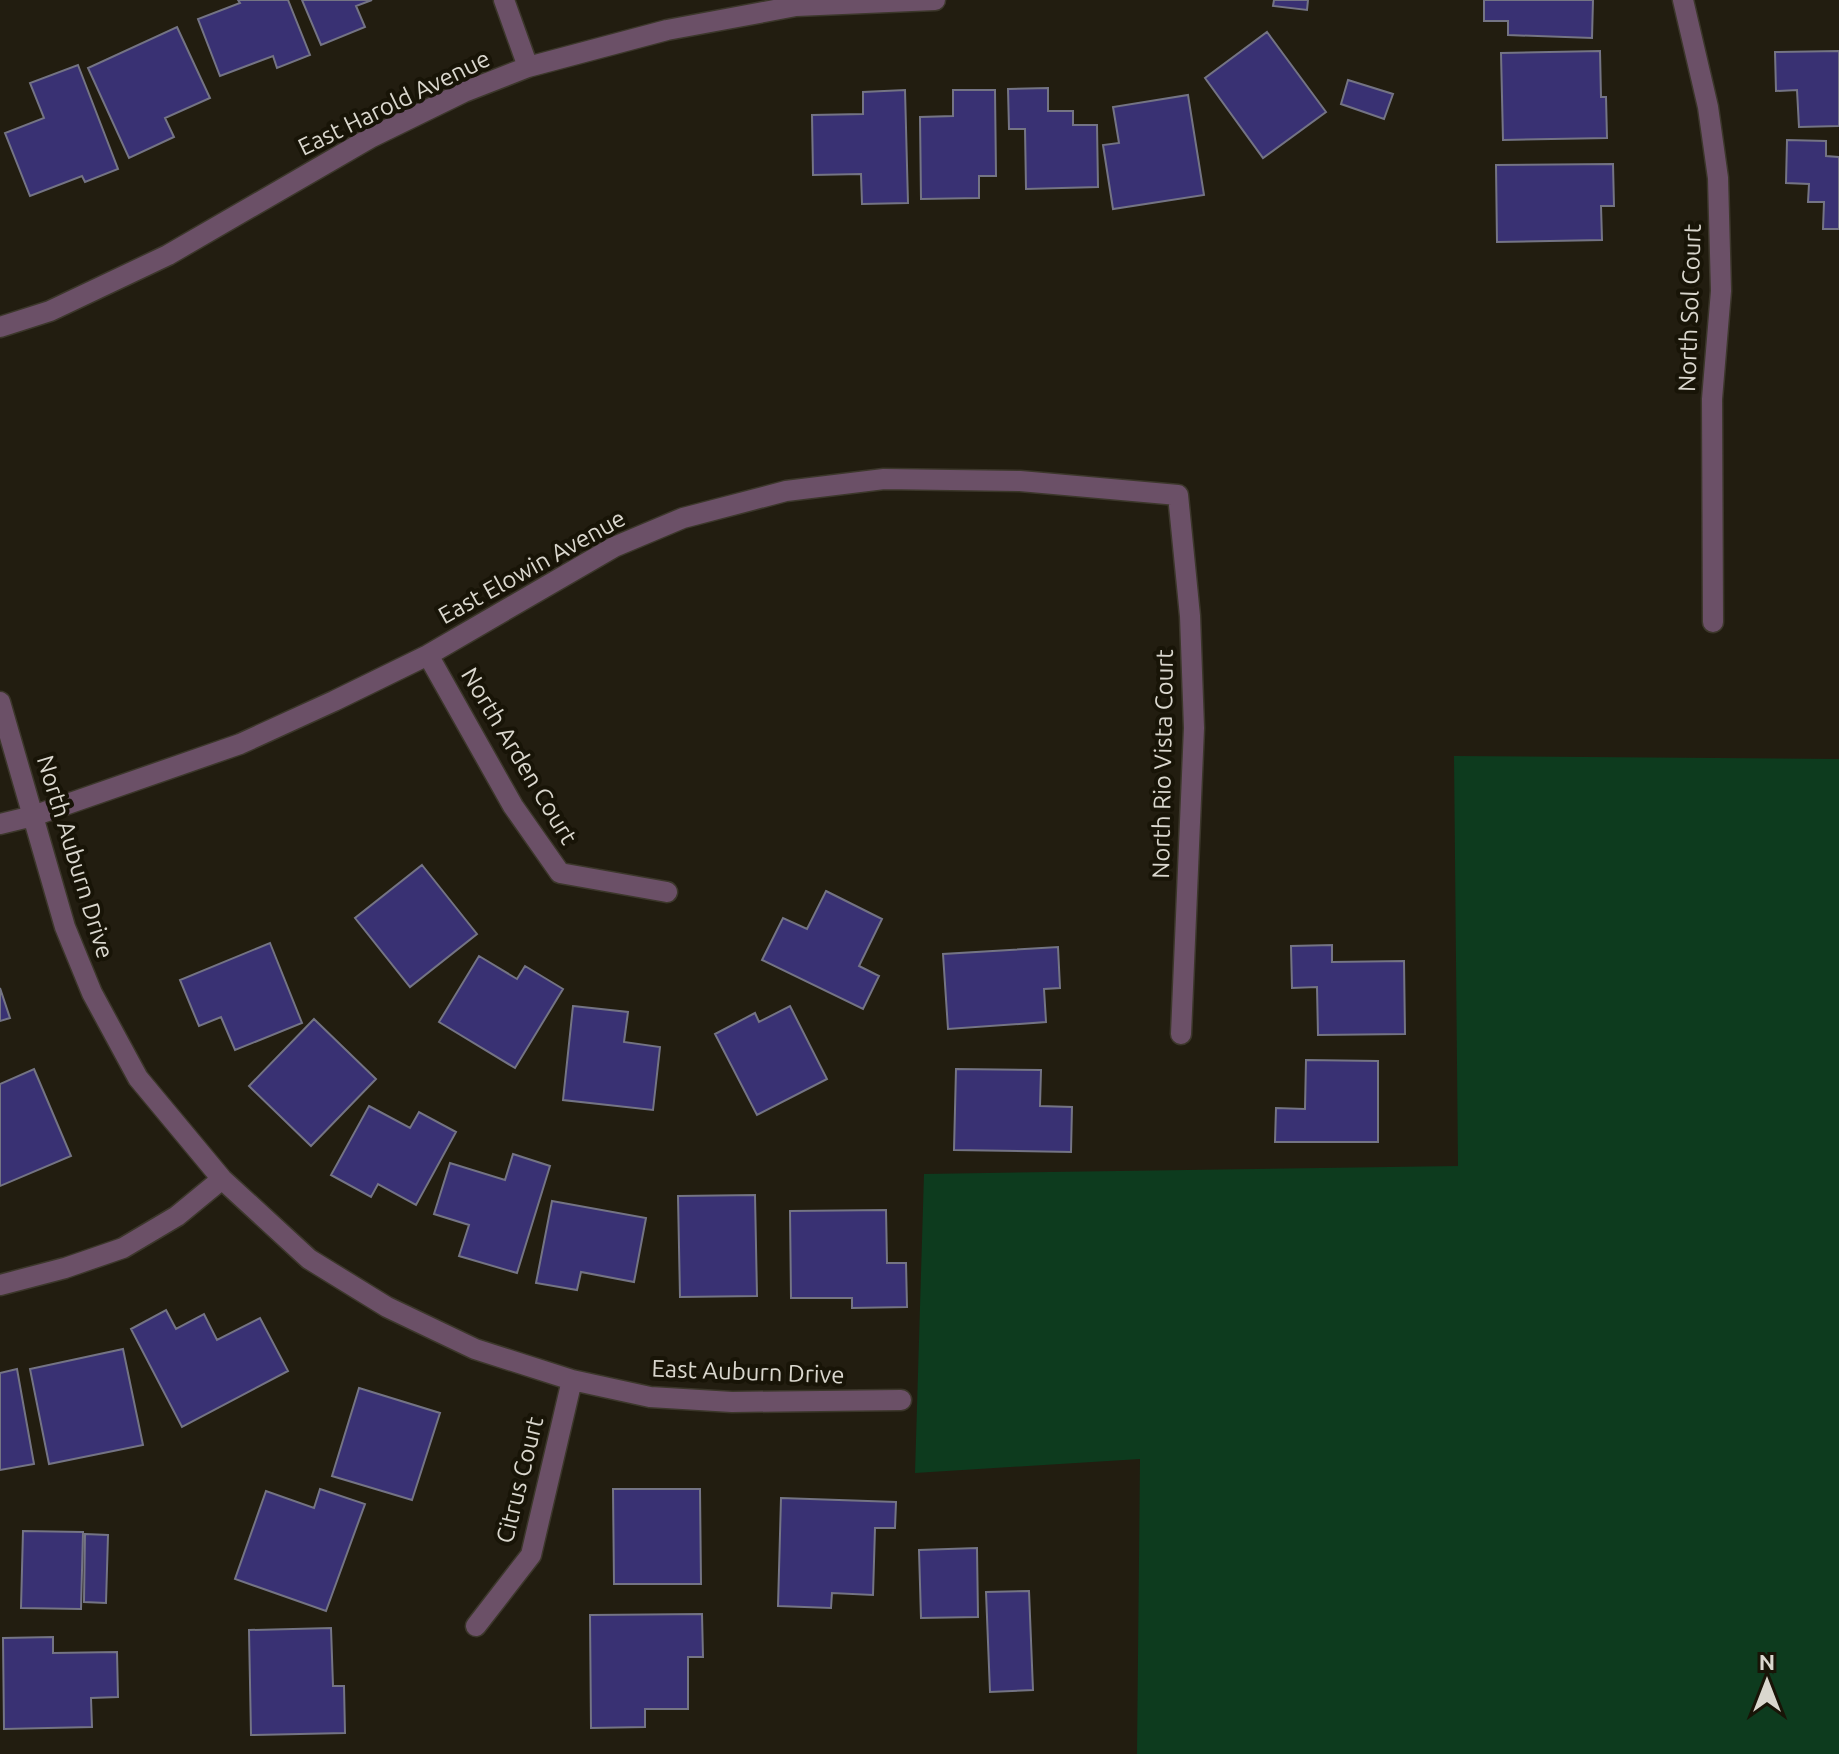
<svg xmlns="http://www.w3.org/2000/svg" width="1839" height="1754" font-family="Ubuntu,sans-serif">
	<rect width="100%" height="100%" fill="#221d10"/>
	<path fill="#0d3b1e" d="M 1454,756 L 1839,759 L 1839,1754 L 1137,1754 L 1140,1459 L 915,1473 L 924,1174 L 1458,1166 Z"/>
	<path fill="#393173" stroke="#747484" stroke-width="2" d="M 238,0 L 288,0 L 310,55 L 277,68 L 273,56 L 220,76 L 198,19 L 240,3 Z
		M 302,0 L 372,0 L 356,6 L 365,27 L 321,45 Z
		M 1274,0 L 1308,0 L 1307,10 L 1273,6 Z
		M 1484,0 L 1593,0 L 1592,38 L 1508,35 L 1508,21 L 1484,21 Z
		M 177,27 L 210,98 L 165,118 L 174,137 L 129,158 L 88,68 Z
		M 1267,32 L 1326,112 L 1263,158 L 1205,78 Z
		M 1600,51 L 1601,97 L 1606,97 L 1607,138 L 1503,140 L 1501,53 Z
		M 1839,51 L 1839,126 L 1799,127 L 1797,90 L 1776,91 L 1775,52 Z
		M 78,65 L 118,169 L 85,182 L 82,176 L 30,196 L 5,133 L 44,118 L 30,83 Z
		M 1348,80 L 1393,94 L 1384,119 L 1341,104 Z
		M 1048,88 L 1048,111 L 1073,111 L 1073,125 L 1097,125 L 1098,187 L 1026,189 L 1025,129 L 1009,129 L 1008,89 Z
		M 905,90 L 908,203 L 862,204 L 861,174 L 813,175 L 812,115 L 863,114 L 863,92 Z
		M 953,90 L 995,90 L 996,176 L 979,176 L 979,198 L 921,199 L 920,117 L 953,116 Z
		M 1188,95 L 1204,195 L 1113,209 L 1103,145 L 1119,143 L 1113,107 Z
		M 1787,140 L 1826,141 L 1826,156 L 1839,157 L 1839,229 L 1823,229 L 1824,202 L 1808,202 L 1809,184 L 1786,183 Z
		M 1613,164 L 1614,206 L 1601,206 L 1602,240 L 1497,242 L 1496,165 Z
		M 422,865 L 477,934 L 410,987 L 355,918 Z
		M 826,891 L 882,919 L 859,966 L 879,976 L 863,1009 L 762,960 L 783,918 L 807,929 Z
		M 270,943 L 302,1023 L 235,1050 L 221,1017 L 199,1026 L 180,980 Z
		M 1332,945 L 1332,962 L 1404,961 L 1405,1034 L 1318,1035 L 1317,987 L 1292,988 L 1291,946 Z
		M 1058,947 L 1060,988 L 1044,989 L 1046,1022 L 948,1029 L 943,954 Z
		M 479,956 L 517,979 L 525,966 L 563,989 L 515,1068 L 439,1022 Z
		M 0,988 L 10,1018 L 0,1021 Z
		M 573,1006 L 628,1012 L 624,1042 L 660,1047 L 653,1110 L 563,1100 Z
		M 790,1006 L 827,1079 L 757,1115 L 715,1034 L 755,1013 L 759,1022 Z
		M 314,1019 L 376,1079 L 311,1146 L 249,1086 Z
		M 1306,1060 L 1378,1061 L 1378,1142 L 1275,1142 L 1276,1108 L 1305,1109 Z
		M 34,1069 L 71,1156 L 0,1186 L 0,1084 Z
		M 956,1069 L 1041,1070 L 1040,1106 L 1072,1107 L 1071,1152 L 954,1150 Z
		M 369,1106 L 410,1128 L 419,1112 L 456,1132 L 416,1205 L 378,1184 L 371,1197 L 331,1175 Z
		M 513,1154 L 550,1166 L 517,1273 L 459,1256 L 469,1225 L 434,1214 L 450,1163 L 505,1180 Z
		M 755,1195 L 757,1296 L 680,1297 L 678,1196 Z
		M 552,1201 L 646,1218 L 634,1282 L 581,1272 L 577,1290 L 536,1283 Z
		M 886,1210 L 887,1263 L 906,1263 L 907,1307 L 852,1308 L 852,1298 L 791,1298 L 790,1211 Z
		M 166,1310 L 176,1329 L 204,1314 L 217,1340 L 260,1318 L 288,1371 L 182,1427 L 131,1329 Z
		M 123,1349 L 143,1445 L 49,1464 L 30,1369 Z
		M 17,1369 L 34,1464 L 0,1470 L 0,1373 Z
		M 359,1388 L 440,1413 L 412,1500 L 332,1476 Z
		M 320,1489 L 365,1504 L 326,1611 L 235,1579 L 266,1491 L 314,1508 Z
		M 613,1489 L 700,1489 L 701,1584 L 614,1584 Z
		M 781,1498 L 896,1502 L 895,1528 L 875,1528 L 873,1595 L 832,1593 L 831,1608 L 778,1606 Z
		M 23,1531 L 83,1532 L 81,1609 L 21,1608 Z
		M 85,1534 L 108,1535 L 106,1603 L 84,1602 Z
		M 977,1548 L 978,1617 L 921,1618 L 919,1550 Z
		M 1029,1591 L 1033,1690 L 990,1692 L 986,1592 Z
		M 702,1614 L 703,1657 L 688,1657 L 688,1709 L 645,1709 L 645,1727 L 591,1728 L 590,1615 Z
		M 331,1628 L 333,1686 L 344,1686 L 345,1733 L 251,1735 L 249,1630 Z
		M 53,1637 L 53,1653 L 117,1652 L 118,1697 L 91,1698 L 92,1727 L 4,1729 L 3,1638 Z"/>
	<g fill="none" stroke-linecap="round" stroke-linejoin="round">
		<g stroke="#3c372b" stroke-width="23">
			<path id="street" d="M 504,0 L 528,67
				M 1683,0 L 1708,107 L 1718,178 L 1721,291 L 1712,399 L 1713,622
				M 0,327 L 50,311 L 168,255 L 370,138 L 464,92 L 528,67 L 667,30 L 796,6 L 935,0
				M 428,655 L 513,806 L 560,873 L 667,892
				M 0,702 L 65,927 L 92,993 L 138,1078 L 222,1179 L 309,1259 L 387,1307 L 475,1349 L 572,1380 L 650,1397 L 732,1402 L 901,1400
				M 0,824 L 33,816 L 240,744 L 334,701 L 428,655 L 614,547 L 683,518 L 786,491 L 884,479 L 1020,481 L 1178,495 L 1190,616 L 1194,728 L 1181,1034
				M 0,1285 L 65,1268 L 123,1248 L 177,1216 L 222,1179
				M 476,1626 L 531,1555 L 572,1380"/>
		</g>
		<use href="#street" stroke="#6b5067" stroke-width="20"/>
	</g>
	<g text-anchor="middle" stroke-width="8" stroke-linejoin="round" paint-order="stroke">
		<g font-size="24" fill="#dad7ce" stroke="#181407">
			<text transform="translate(394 103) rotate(-26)" y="8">East Harold Avenue</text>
			<text transform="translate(1690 308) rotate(-88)" y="8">North Sol Court</text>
			<text transform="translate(532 567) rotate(-29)" y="8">East Elowin Avenue</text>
			<text transform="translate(519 756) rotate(59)" y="8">North Arden Court</text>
			<text transform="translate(1163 764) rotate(-89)" y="8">North Rio Vista Court</text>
			<text transform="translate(75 857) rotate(73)" y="8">North Auburn Drive</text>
			<text transform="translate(748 1372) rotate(2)" y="8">East Auburn Drive</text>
			<text transform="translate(520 1480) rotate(-76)" y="8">Citrus Court</text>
		</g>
	</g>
	<g transform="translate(1767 1682)" stroke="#181407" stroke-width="6" paint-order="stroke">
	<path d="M0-6L14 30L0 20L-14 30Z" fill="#dad7ce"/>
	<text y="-12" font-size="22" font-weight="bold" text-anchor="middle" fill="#dad7ce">N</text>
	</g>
</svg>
